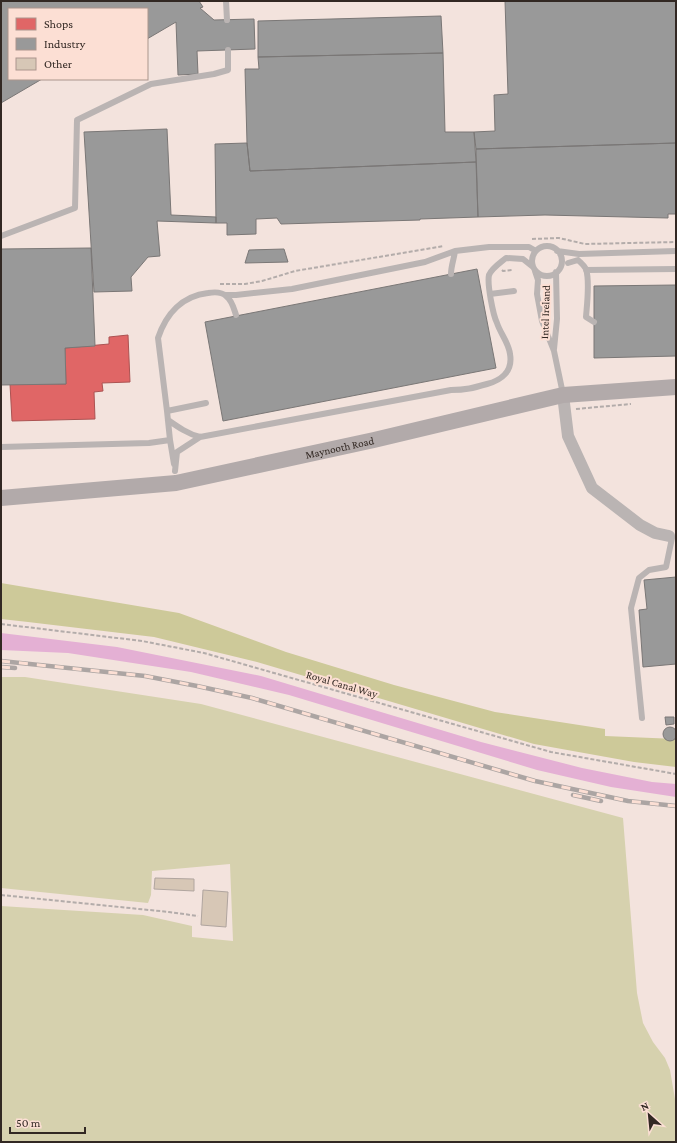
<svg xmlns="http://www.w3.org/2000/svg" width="677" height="1143" font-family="'Crimson Pro',serif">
	<rect width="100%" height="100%" fill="#f3e3dd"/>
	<path fill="#d6d1ae" d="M 1,677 L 25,677 L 201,704 L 623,818 L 637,993 L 643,1023 L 653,1042 L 665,1058 L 670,1070 L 676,1105 L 676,1142 L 1,1142 L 1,906 L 143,915 L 192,926 L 192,937 L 233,941 L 230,864 L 152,871 L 151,895 L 148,903 L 1,888 Z"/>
	<path fill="#cdc999" d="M 1,583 L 179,613 L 286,652 L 394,685 L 495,712 L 605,729 L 605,736 L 676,739 L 676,767 L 634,762 L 534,744 L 257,662 L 154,637 L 28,622 L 1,619 Z"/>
	<path fill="#e4b0d4" d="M 1,633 L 117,647 L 261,676 L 481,742 L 582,768 L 652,782 L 676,784 L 676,797 L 611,787 L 537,770 L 289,695 L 191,672 L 68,653 L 1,650 Z"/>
	<path fill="#e06666" stroke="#ac5352" d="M 128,335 L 130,382 L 102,383 L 103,391 L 94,392 L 95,419 L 12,421 L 10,384 L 66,384 L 65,348 L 109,344 L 109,337 Z"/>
	<path fill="#999" stroke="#7a7776" d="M 1,1 L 199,1 L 203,7 L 200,8 L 214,20 L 254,19 L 255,49 L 197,51 L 198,74 L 178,75 L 176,22 L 147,39 L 147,9 L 9,9 L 9,79 L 42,79 L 1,103 Z
		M 505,1 L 676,1 L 676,143 L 476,149 L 474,132 L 495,131 L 494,95 L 508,94 Z
		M 441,16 L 443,53 L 258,57 L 258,21 Z
		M 443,53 L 445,132 L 474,132 L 476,162 L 250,171 L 247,143 L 245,69 L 259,69 L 258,57 Z
		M 167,129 L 171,215 L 216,217 L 216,223 L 157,221 L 160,256 L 148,257 L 131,277 L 132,291 L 94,292 L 84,132 Z
		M 247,143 L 250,171 L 476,162 L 478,217 L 420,219 L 420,220 L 281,224 L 277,218 L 256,219 L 256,234 L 227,235 L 227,223 L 216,223 L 215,144 Z
		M 676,143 L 676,214 L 668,214 L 668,218 L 545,215 L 478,217 L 476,149 Z
		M 91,248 L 95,346 L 65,348 L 66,384 L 1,385 L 1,249 Z
		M 284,249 L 288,262 L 245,263 L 249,250 Z
		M 477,269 L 496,368 L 223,421 L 205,322 Z
		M 676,285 L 676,356 L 594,358 L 594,286 Z
		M 676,577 L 676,664 L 643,667 L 639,610 L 647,609 L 644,580 Z
		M 665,717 L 674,717 L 674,724 L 666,725 Z
		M663 734a7 7 0 1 1 14 0a7 7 0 1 1-14 0Z"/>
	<path fill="#d7c7b6" stroke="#b0a59f" d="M 155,878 L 194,879 L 194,891 L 154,889 Z
		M 203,890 L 228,892 L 226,927 L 201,925 Z"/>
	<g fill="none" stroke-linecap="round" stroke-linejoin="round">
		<path stroke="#b3acaa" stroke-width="2" stroke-dasharray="4 2" stroke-linecap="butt" d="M 532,239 L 559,238 L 585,244 L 676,242
			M 502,270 L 503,271 L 512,270
			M 220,284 L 245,284 L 262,281 L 295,271 L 444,246
			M 576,409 L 631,404
			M 1,624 L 142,641 L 204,653 L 551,752 L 676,774
			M 1,895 L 169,912 L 198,916"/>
		<path stroke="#bab4b3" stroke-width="6" d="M 226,1 L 227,20
			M 1,236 L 75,208 L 77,120 L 151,84 L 214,74 L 228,70 L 228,50
			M532 261a15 15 0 1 1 30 0a15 15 0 1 1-30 0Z
			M 557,251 L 579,254 L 676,251
			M 568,263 L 578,260 C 581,263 584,265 586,269 C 590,281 587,304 586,317 L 594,322
			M 586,270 L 676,269
			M 535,271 L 538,280 L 537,294 L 542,321 L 554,351 L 563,394
			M 451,274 C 451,266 454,259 455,251
			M 490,294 L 514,291
			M 226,295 L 236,295 L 292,289 L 425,262 L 455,251 L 489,247 L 529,247 L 536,251
			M 554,349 L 557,319 L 556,272
			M 167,411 L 206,403
			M 168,420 C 178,427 188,434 200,437 L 451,390 C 466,390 473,388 487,384 C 502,380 513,371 510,354 C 509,343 500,333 497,323 C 493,315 487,284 489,275 C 492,268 500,263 506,258 L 523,259 L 533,267
			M 170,440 L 174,464
			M 1,447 L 149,443 L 170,440 L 167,411 L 158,338 C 166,314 182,296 208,293 C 214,292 222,292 226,296 C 232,300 234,309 236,315
			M 175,471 L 177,452 L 200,437
			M 642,718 L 631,608 L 639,578 L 649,570 L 666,567 L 672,538 L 669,536"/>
		<path stroke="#bab4b3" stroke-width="12" d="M 563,395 L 568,436 L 592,488 L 640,525 L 655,533 L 669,536"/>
		<path stroke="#b2aaaa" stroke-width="16" id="s1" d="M 1,498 L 176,483 L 374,440 L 563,395 L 676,387"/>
		<g stroke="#aca5a3" stroke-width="4.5">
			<path id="rail" d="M 1,661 L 145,676 L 197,686 L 252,698 L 535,781 L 628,801 L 676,806
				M 1,667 L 15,668
				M 573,795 L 601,801"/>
		</g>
		<use href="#rail" stroke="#fcdfd4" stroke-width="3" stroke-dasharray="9" stroke-linecap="butt"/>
	</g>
	<g text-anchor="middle" stroke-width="4" stroke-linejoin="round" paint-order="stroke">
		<g font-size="11" fill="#322823" stroke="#fcdfd4">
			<text transform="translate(545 312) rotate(-88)" y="4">Intel Ireland</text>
			<text dy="4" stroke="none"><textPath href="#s1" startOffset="343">Maynooth Road</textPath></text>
			<text transform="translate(342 684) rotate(16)" y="4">Royal Canal Way</text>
		</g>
	</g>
	<rect width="677" height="1143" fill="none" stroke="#322823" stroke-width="4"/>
	<rect x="8" y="8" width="140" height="72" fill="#fcdfd4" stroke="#ab968d"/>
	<rect x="16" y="18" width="20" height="12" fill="#e06666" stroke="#ab968d"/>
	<text x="44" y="28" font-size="12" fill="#322823">Shops</text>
	<rect x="16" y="38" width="20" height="12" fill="#999999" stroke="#ab968d"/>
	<text x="44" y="48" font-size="12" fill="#322823">Industry</text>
	<rect x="16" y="58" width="20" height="12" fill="#d7c7b6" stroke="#ab968d"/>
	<text x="44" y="68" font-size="12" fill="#322823">Other</text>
	<g transform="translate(649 1115) rotate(333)" stroke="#fcdfd4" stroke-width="3" paint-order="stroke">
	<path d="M0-3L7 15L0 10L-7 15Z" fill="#322823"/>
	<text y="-6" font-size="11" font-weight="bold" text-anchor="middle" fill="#322823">N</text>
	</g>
	<path d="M10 1127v6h75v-6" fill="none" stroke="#322823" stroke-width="2"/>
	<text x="16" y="1127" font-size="12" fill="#322823" stroke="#fcdfd4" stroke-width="3" paint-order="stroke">50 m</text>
</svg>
